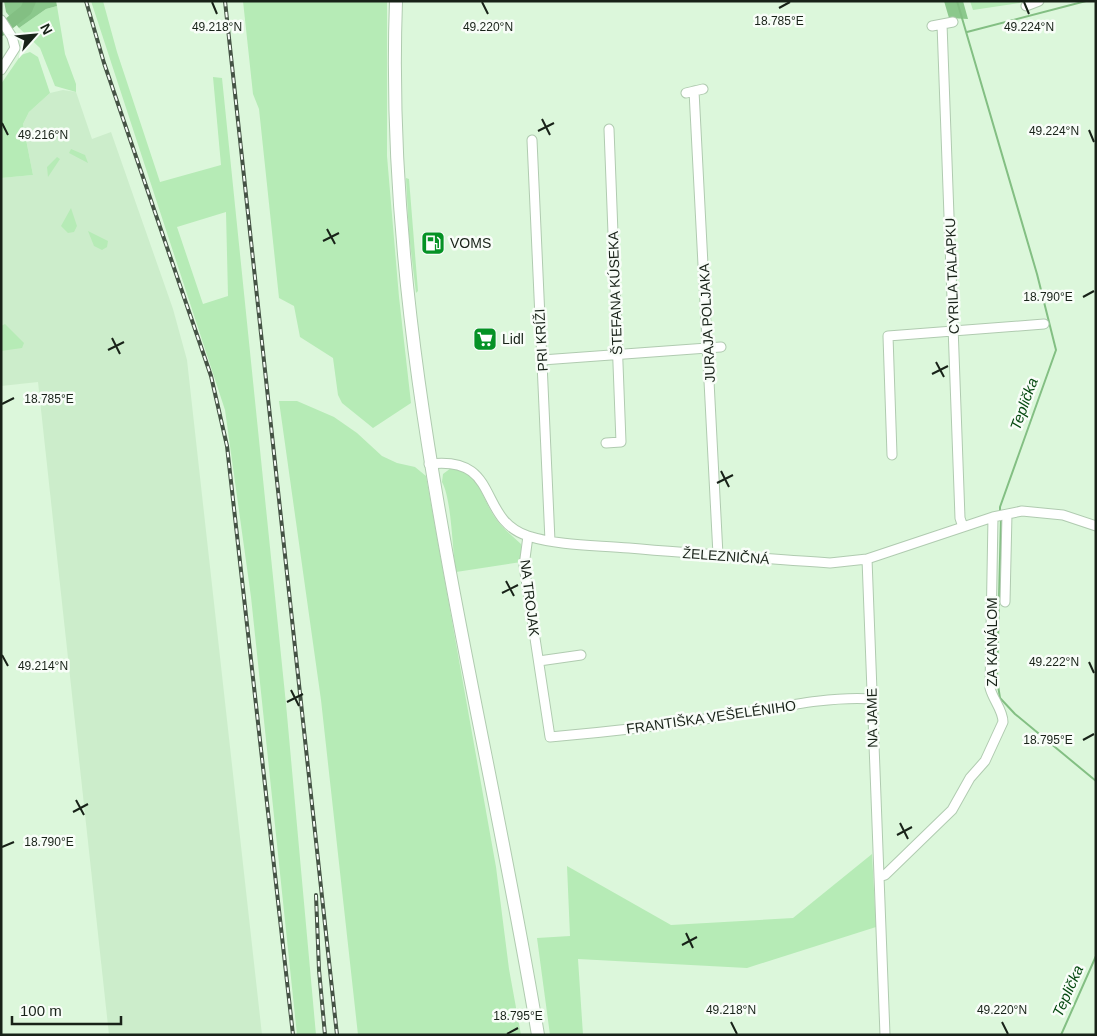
<svg xmlns="http://www.w3.org/2000/svg" width="1097" height="1036" font-family="Arial,sans-serif">
	<rect width="100%" height="100%" fill="#dcf7db"/>
	<path fill="#ccedcb" d="M 63,90 L 76,92 L 92,139 L 111,132 L 173,309 L 187,360 L 262,1035 L 109,1035 L 38,382 L 1,386 L 1,178 L 33,175 L 23,124 L 29,112 L 50,93 Z"/>
	<path fill="#b6ebb6" fill-rule="evenodd" d="M 91,1 L 103,1 L 117,52 L 160,182 L 221,165 L 213,77 L 222,78 L 286,704 L 316,1035 L 297,1035 L 251,597 L 225,410 ZM 226,212 L 228,296 L 203,304 L 177,227 Z
		M 243,1 L 387,1 L 387,156 L 399,297 L 411,403 L 373,428 L 342,403 L 338,395 L 333,358 L 300,337 L 294,306 L 279,298 L 259,109 L 253,94 Z
		M 970,1 L 1019,1 L 1020,3 L 973,10 Z
		M 57,6 L 65,54 L 76,84 L 76,92 L 55,86 L 40,48 L 19,28 L 46,9 Z
		M 30,52 L 38,57 L 50,93 L 29,112 L 23,124 L 33,175 L 1,178 L 1,84 L 21,55 Z
		M 71,149 L 85,155 L 88,163 L 69,153 Z
		M 57,157 L 60,159 L 48,177 L 47,167 Z
		M 406,178 L 409,179 L 418,291 L 416,293 L 409,235 Z
		M 71,208 L 77,226 L 74,232 L 68,233 L 61,226 Z
		M 88,231 L 108,241 L 107,247 L 102,250 L 94,246 Z
		M 5,324 L 24,343 L 22,348 L 1,351 L 1,326 Z
		M 279,401 L 297,401 L 334,417 L 357,433 L 382,456 L 397,463 L 415,467 L 426,476 L 496,867 L 509,969 L 521,1035 L 358,1035 L 321,700 Z
		M 451,468 C 480,471 482,500 496,519 C 503,529 513,536 521,544 L 521,562 L 456,572 C 452,550 452,500 442,482 L 443,474 Z
		M 872,854 L 876,927 L 747,968 L 578,959 L 583,1035 L 550,1035 L 537,938 L 570,936 L 567,866 L 671,925 L 793,918 Z"/>
	<path fill="#8bc88c" d="M 4,1 L 56,1 L 57,6 L 46,9 L 19,28 L 6,12 Z
		M 944,1 L 963,1 L 968,19 L 949,18 Z"/>
	<g fill="none" stroke-linecap="round" stroke-linejoin="round">
		<path stroke="#83bf83" stroke-width="2" d="M 957,1 L 1037,274 L 1056,350 L 1000,507 L 1000,513
			M 967,32 L 1086,1
			M 1001,518 L 997,679 L 1000,698 L 1015,714 L 1096,781
			M 1061,1035 L 1096,956"/>
		<path stroke="#83bf83" stroke-width="12" d="M 1,30 L 26,10 L 30,1"/>
		<g stroke="#b0cbb0" stroke-width="11">
			<path id="minor" d="M 1026,6 L 1039,1
				M 1,20 L 12,37 L 15,48 L 1,70
				M 942,24 L 960,518 L 963,527
				M 932,26 L 953,22
				M 694,91 L 718,555
				M 686,93 L 703,89
				M 532,140 L 550,541
				M 542,360 L 721,347
				M 606,443 L 621,442 L 609,129
				M 892,455 L 888,336 L 1044,324
				M 429,464 C 502,455 476,519 528,536 C 560,546 596,545 629,548 C 696,554 763,558 830,563 L 867,559 L 993,517 L 1022,511 L 1063,515 L 1096,526
				M 528,536 L 524,566 L 550,737 C 609,732 667,725 725,716 C 773,709 823,696 872,699
				M 867,559 L 885,1035
				M 1005,602 L 1007,514
				M 539,661 L 581,655
				M 879,877 L 885,875 L 952,810 L 970,778 L 985,761 L 1003,722 C 1003,710 993,700 990,688 L 993,517"/>
		</g>
		<g stroke="#b0cbb0" stroke-width="14">
			<path id="secondary" d="M 396,1 C 383,353 481,691 538,1035"/>
		</g>
		<use href="#minor" stroke="#fff" stroke-width="9"/>
		<use href="#secondary" stroke="#fff" stroke-width="12"/>
		<g stroke="#455345" stroke-width="4">
			<path id="rail" d="M 86,1 L 104,63 L 211,376 L 227,446 L 293,1035
				M 225,1 L 337,1035
				M 316,895 L 319,970 L 325,1035"/>
		</g>
		<use href="#rail" stroke="#f8fdf8" stroke-width="2" stroke-dasharray="5.5" stroke-linecap="butt"/>
	</g>
	<path fill="none" stroke="#182218" stroke-width="2" d="M 212,2 L 217,14M 482,2 L 488,14M 1024,2 L 1029,14M 779,8 L 790,2M 542,119 L 550,135M 2,123 L 8,135M 1089,130 L 1094,142M 538,131 L 554,123M 327,229 L 335,244M 323,241 L 339,233M 1083,297 L 1094,291M 112,338 L 120,354M 108,350 L 124,342M 936,362 L 944,377M 932,374 L 948,366M 2,404 L 14,398M 721,471 L 729,487M 717,483 L 733,475M 506,581 L 514,596M 502,593 L 518,585M 2,655 L 8,666M 1089,662 L 1094,673M 291,690 L 299,706M 287,702 L 303,694M 1083,740 L 1094,734M 76,800 L 84,815M 73,812 L 88,804M 900,823 L 908,839M 897,835 L 912,827M 2,847 L 14,842M 686,933 L 693,948M 682,945 L 697,937M 731,1022 L 737,1034M 1002,1022 L 1008,1034M 507,1034 L 518,1028"/>
	<defs>
		<g id="fuel-square" transform="scale(1.25)"><rect x="-9" y="-9" width="18" height="18" rx="4" fill="#059225" stroke="#f8fdf8"/><path d="M-5.5-6h7V0h2V4h1.3V-2.5L3-4.5l.8-.8L6-3V5H2.5V1h-1V6h-7ZM-4.2-4.7v3.2H.2V-4.7Z" fill="#fff"/></g>
		<g id="supermarket-square" transform="scale(1.25)"><rect x="-9" y="-9" width="18" height="18" rx="4" fill="#059225" stroke="#f8fdf8"/><path d="M-6-5.5h2.5l.6 2H6L4.5 2H-2.5L-4.4-4H-6ZM-1.5 3.2a1.3 1.3 0 1 0 .1 0ZM3 3.2a1.3 1.3 0 1 0 .1 0Z" fill="#fff"/></g>
	</defs>
	<g fill-rule="evenodd">
		<use href="#fuel-square" x="433" y="243"/>
		<use href="#supermarket-square" x="485" y="339"/>
	</g>
	<g text-anchor="middle" stroke-width="5" stroke-linejoin="round" paint-order="stroke">
		<g font-size="14" fill="#182218" stroke="#f8fdf8" text-anchor="start">
			<text x="450" y="248">VOMS</text>
			<text x="502" y="344">Lidl</text>
		</g>
		<g font-size="14" fill="#182218" stroke="#f8fdf8">
			<text transform="translate(952 276) rotate(-92)" y="5">CYRILA TALAPKU</text>
			<text transform="translate(615 293) rotate(-92)" y="5">ŠTEFANA KÚSEKA</text>
			<text transform="translate(707 323) rotate(-93)" y="5">JURAJA POLJAKA</text>
			<text transform="translate(541 340) rotate(-93)" y="5">PRI KRÍŽI</text>
			<text transform="translate(726 556) rotate(4)" y="5">ŽELEZNIČNÁ</text>
			<text transform="translate(530 598) rotate(83)" y="5">NA TROJAK</text>
			<text transform="translate(992 642) rotate(-90)" y="5">ZA KANÁLOM</text>
			<text transform="translate(711 717) rotate(-8)" y="5">FRANTIŠKA VEŠELÉNIHO</text>
			<text transform="translate(872 718) rotate(-91)" y="5">NA JAME</text>
		</g>
		<g font-size="15" font-style="italic" fill="#054910" stroke="#f8fdf8">
			<text transform="translate(1024 404) rotate(-70)" y="5">Teplička</text>
			<text transform="translate(1068 991) rotate(-66)" y="5">Teplička</text>
		</g>
	</g>
	<g font-size="12" text-anchor="middle" fill="#182218" stroke="#f8fdf8" stroke-width="5" stroke-linejoin="round" paint-order="stroke">
		<text x="779" y="25">18.785°E</text>
		<text x="217" y="31">49.218°N</text>
		<text x="488" y="31">49.220°N</text>
		<text x="1029" y="31">49.224°N</text>
		<text x="1054" y="135">49.224°N</text>
		<text x="43" y="139">49.216°N</text>
		<text x="1048" y="301">18.790°E</text>
		<text x="49" y="403">18.785°E</text>
		<text x="1054" y="666">49.222°N</text>
		<text x="43" y="670">49.214°N</text>
		<text x="1048" y="744">18.795°E</text>
		<text x="49" y="846">18.790°E</text>
		<text x="731" y="1014">49.218°N</text>
		<text x="1002" y="1014">49.220°N</text>
		<text x="518" y="1020">18.795°E</text>
	</g>
	<rect width="1097" height="1036" fill="none" stroke="#182218" stroke-width="5"/>
	<g transform="translate(35 35) rotate(63)" stroke="#f8fdf8" stroke-width="4" paint-order="stroke">
	<path d="M0-4L9 19L0 12L-9 19Z" fill="#182218"/>
	<text y="-8" font-size="14" font-weight="bold" text-anchor="middle" fill="#182218">N</text>
	</g>
	<path d="M12 1016v8h109v-8" fill="none" stroke="#182218" stroke-width="2.5"/>
	<text x="20" y="1016" font-size="15" fill="#182218" stroke="#f8fdf8" stroke-width="4" paint-order="stroke">100 m</text>
</svg>
